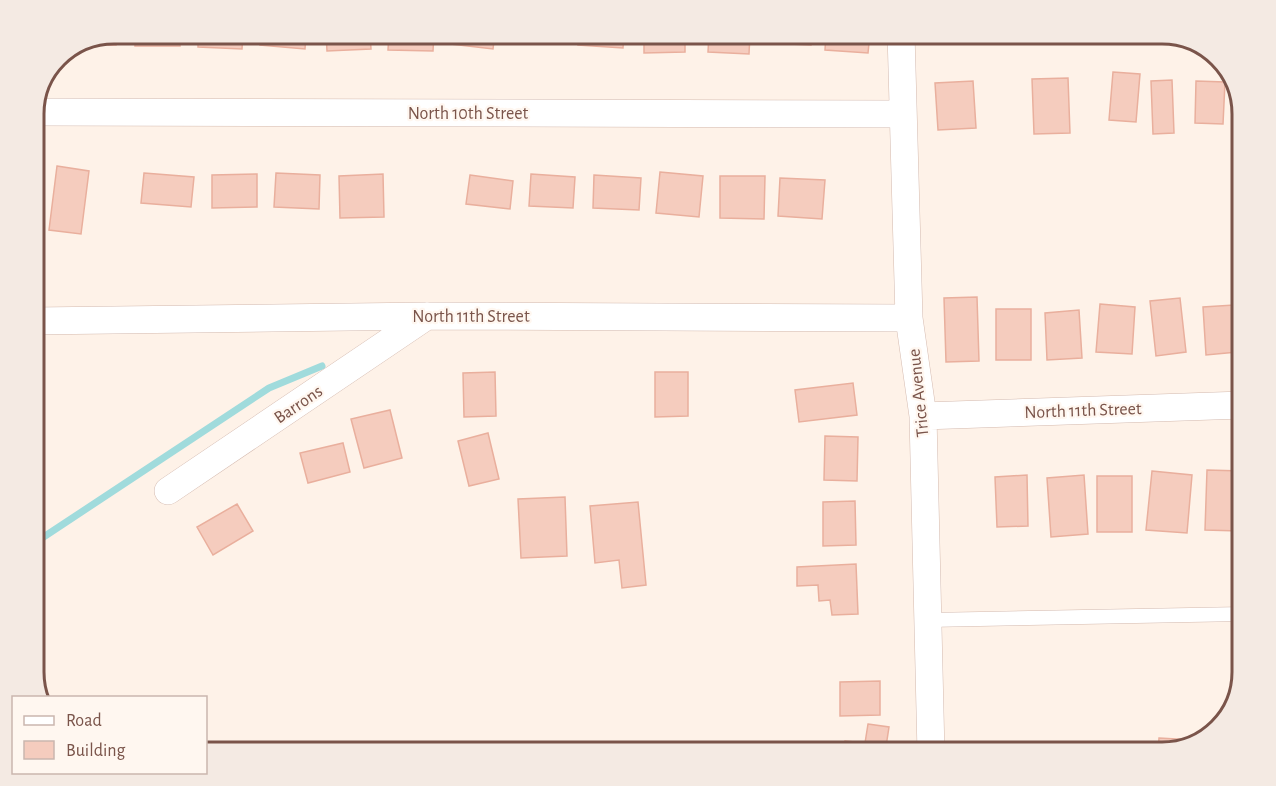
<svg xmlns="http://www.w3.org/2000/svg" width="1276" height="786" font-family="'Alegreya Sans',sans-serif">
	<rect width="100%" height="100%" fill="#fef2e8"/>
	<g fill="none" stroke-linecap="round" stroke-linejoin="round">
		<path stroke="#a0dbdc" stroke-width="7" d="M 33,544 L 269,388 L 322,366"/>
	</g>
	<path fill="#f5ccbe" stroke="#e9af9d" stroke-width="1.5" d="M 116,33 L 116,45 L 84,45 L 113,33 Z
		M 135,33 L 180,33 L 180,46 L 135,46 Z
		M 198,33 L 243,33 L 242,49 L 198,47 Z
		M 261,33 L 306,33 L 305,49 L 260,45 Z
		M 326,33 L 370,33 L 371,49 L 327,51 Z
		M 389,33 L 434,33 L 433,51 L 388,50 Z
		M 452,33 L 495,33 L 493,49 L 451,44 Z
		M 516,33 L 560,33 L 557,44 Z
		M 579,33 L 624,33 L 623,48 L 578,45 Z
		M 644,33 L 685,33 L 685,52 L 644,53 Z
		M 709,33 L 750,33 L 749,54 L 708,52 Z
		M 768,33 L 812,33 L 811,45 L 767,43 Z
		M 826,33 L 870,33 L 868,53 L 825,50 Z
		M 1113,72 L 1140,74 L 1136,122 L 1109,120 Z
		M 1068,78 L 1070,133 L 1034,134 L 1032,79 Z
		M 1172,80 L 1174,133 L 1153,134 L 1151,81 Z
		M 973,81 L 976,128 L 938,130 L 935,83 Z
		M 1196,81 L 1225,82 L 1223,124 L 1195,123 Z
		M 57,166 L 89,171 L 81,234 L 49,230 Z
		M 660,172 L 703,176 L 699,217 L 656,213 Z
		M 33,173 L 42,174 L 39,209 L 33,209 Z
		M 144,173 L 194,177 L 191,207 L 141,203 Z
		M 276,173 L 320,175 L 319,209 L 274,207 Z
		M 257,174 L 257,207 L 212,208 L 212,175 Z
		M 383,174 L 384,217 L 340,218 L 339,176 Z
		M 531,174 L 575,177 L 573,208 L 529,206 Z
		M 470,175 L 513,181 L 510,209 L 466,204 Z
		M 594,175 L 641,178 L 639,210 L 593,208 Z
		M 720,176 L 765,176 L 764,219 L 720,218 Z
		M 780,178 L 825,180 L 822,219 L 778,216 Z
		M 977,297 L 979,361 L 946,362 L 944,298 Z
		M 1180,298 L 1186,352 L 1156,356 L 1150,301 Z
		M 1100,304 L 1135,307 L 1132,354 L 1096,352 Z
		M 1234,305 L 1237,352 L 1206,355 L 1203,307 Z
		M 996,309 L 1031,309 L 1031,360 L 996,360 Z
		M 1079,310 L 1082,358 L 1047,360 L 1045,313 Z
		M 495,372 L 496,416 L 464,417 L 463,373 Z
		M 655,372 L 688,372 L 688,416 L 655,417 Z
		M 853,383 L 857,415 L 799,422 L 795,390 Z
		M 390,410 L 402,458 L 364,468 L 351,419 Z
		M 488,433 L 499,479 L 469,486 L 458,441 Z
		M 825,436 L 858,437 L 857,481 L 824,480 Z
		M 343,443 L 350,472 L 308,483 L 300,453 Z
		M 1207,470 L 1241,471 L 1239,531 L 1205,530 Z
		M 1152,471 L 1192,475 L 1187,533 L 1146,530 Z
		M 1027,475 L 1028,526 L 997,527 L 995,477 Z
		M 1084,475 L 1088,534 L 1051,537 L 1047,478 Z
		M 1097,476 L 1132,476 L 1132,532 L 1097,532 Z
		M 565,497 L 567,556 L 521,558 L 518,499 Z
		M 855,501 L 856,545 L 823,546 L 823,502 Z
		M 638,502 L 646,585 L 622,588 L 619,560 L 595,563 L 590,506 Z
		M 237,504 L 253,531 L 213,555 L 197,527 Z
		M 856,564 L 858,614 L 832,615 L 830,600 L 819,601 L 818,585 L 797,586 L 797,567 Z
		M 880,681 L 880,715 L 840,716 L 840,682 Z
		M 868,724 L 889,727 L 885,753 L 843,753 L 845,741 L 865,743 Z
		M 1159,738 L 1193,740 L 1193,745 L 1158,753 Z
		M 951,742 L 985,742 L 985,753 L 951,753 Z
		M 323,743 L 354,744 L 354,753 L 322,753 Z
		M 1003,744 L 1036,746 L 1036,753 L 1002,753 Z
		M 1081,745 L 1082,753 L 1049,753 L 1049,747 Z
		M 269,747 L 299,747 L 300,753 L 270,753 Z
		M 420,748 L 456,749 L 456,753 L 420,753 Z
		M 1140,748 L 1140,753 L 1109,753 L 1109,749 Z"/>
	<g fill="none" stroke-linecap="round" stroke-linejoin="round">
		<g stroke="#d4baaf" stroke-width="15">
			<path id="service" d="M 928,620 L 1243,614"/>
		</g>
		<g stroke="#d4baaf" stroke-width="28">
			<path id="minor" d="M 901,33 L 909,318 L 923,416 L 931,753
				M 33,112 L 903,114
				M 33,321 L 427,316 L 909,318
				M 923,416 L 1243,405
				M 168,491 L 427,316"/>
		</g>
		<use href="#service" stroke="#fff" stroke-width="14"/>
		<use href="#minor" stroke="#fff" stroke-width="27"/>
	</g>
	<g text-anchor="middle" stroke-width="4.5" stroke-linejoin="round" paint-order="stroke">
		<g font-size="18" fill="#7a544a" stroke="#fff7f0">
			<text x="468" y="119">North 10th Street</text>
			<text x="471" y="322">North 11th Street</text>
			<text transform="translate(918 393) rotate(-96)" y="6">Trice Avenue</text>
			<text transform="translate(298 404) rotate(-34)" y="6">Barrons</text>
			<text transform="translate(1083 410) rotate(-2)" y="6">North 11th Street</text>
		</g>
	</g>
	<path d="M0 0H1276V786H0ZM114 44H1162A70 70 0 0 1 1232 114V672A70 70 0 0 1 1162 742H114A70 70 0 0 1 44 672V114A70 70 0 0 1 114 44Z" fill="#f4eae3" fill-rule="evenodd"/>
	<path fill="none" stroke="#7a544a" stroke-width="3" d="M114 44H1162A70 70 0 0 1 1232 114V672A70 70 0 0 1 1162 742H114A70 70 0 0 1 44 672V114A70 70 0 0 1 114 44Z"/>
	<rect x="12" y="696" width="195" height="78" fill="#fff7f0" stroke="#cab6ae" stroke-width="1.5"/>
	<rect x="24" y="716" width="30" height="9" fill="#ffffff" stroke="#cab6ae" stroke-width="1.5"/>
	<text x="66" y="726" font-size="18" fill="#7a544a">Road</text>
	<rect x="24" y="741" width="30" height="18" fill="#f5ccbe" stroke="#cab6ae" stroke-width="1.5"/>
	<text x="66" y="756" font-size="18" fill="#7a544a">Building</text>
</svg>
